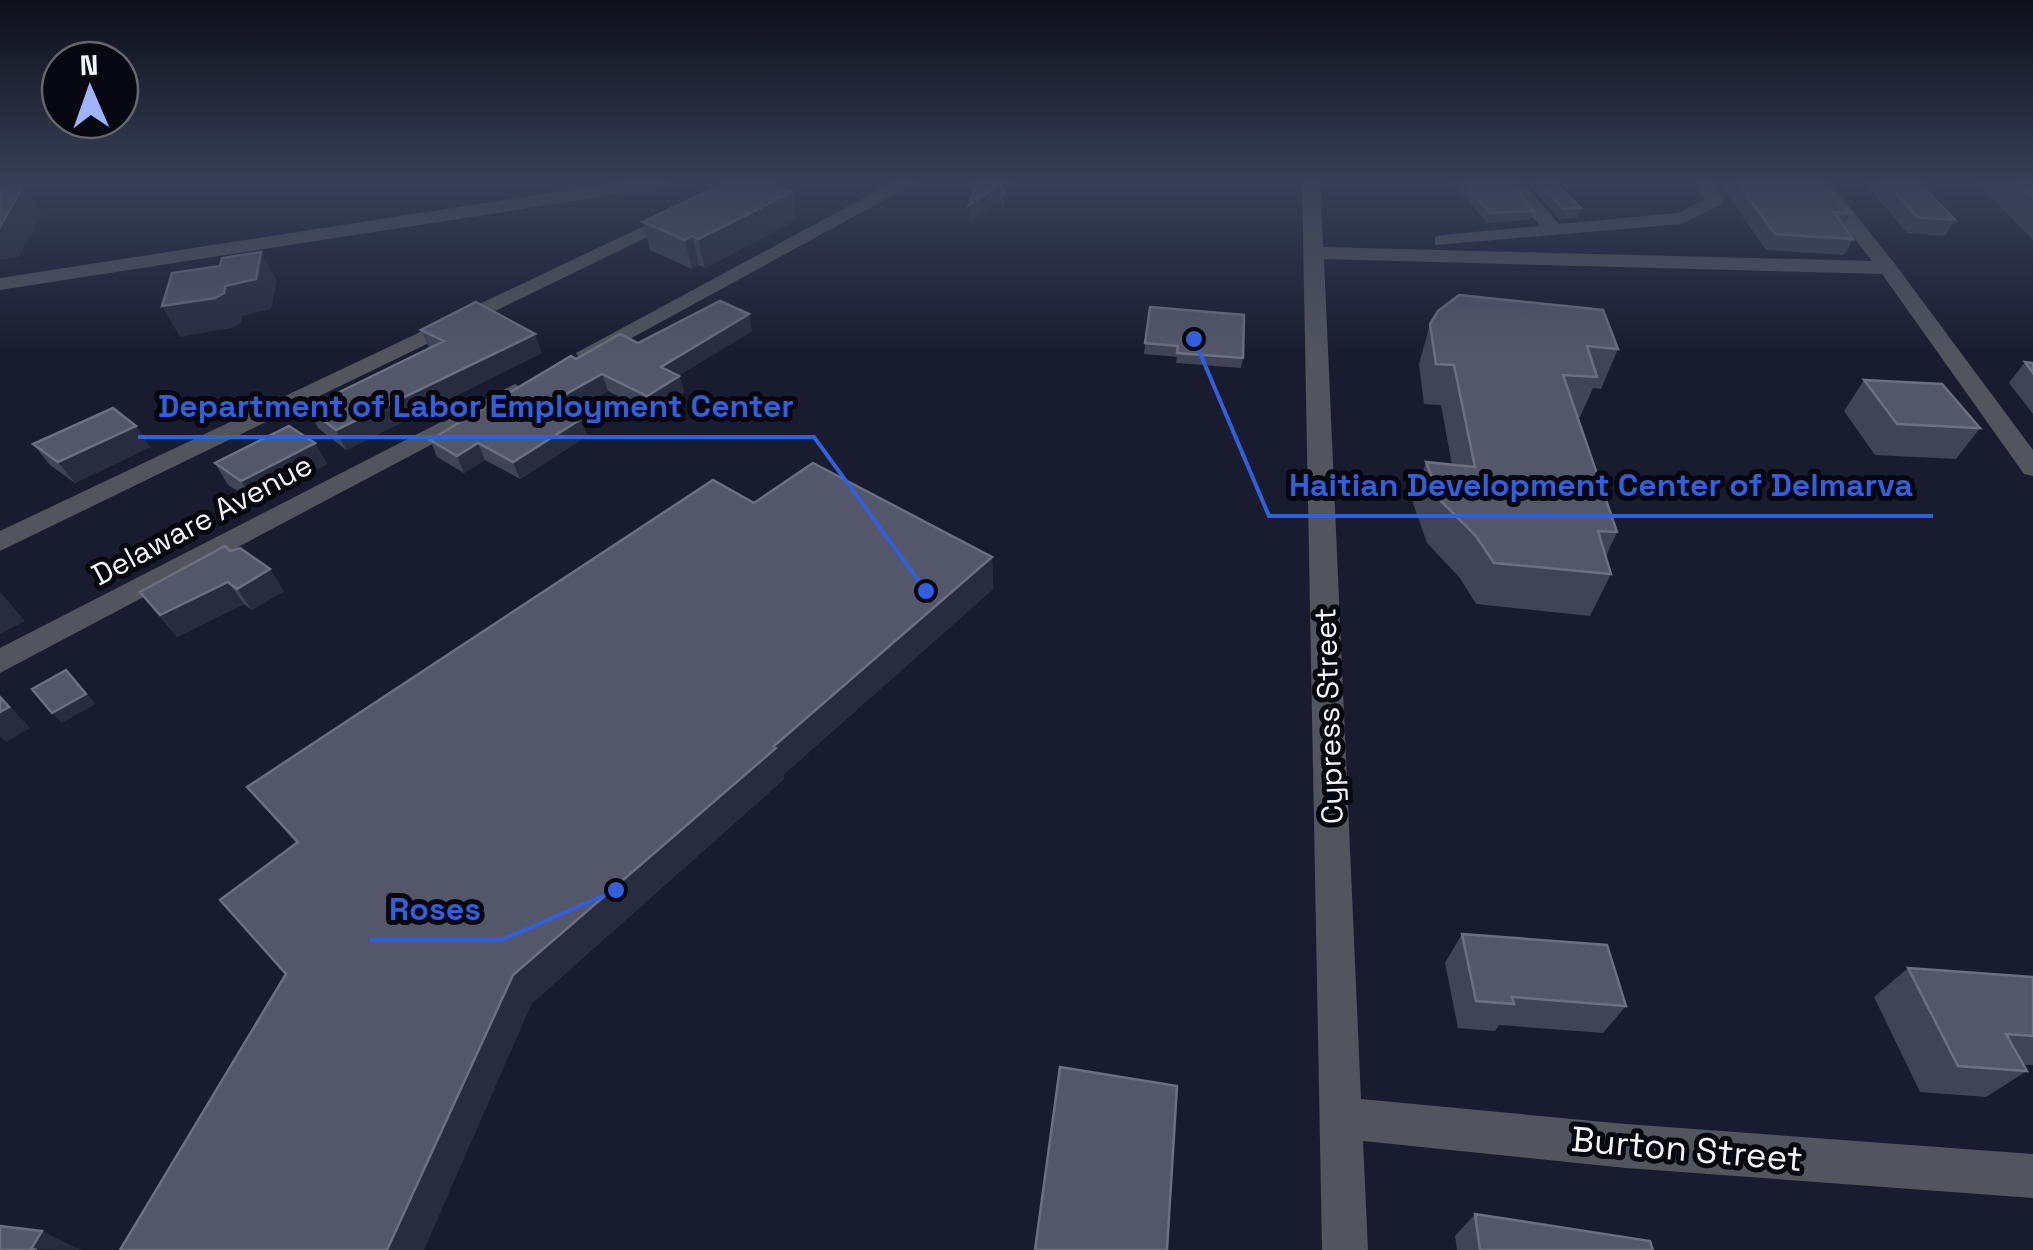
<svg xmlns="http://www.w3.org/2000/svg" width="2033" height="1250" font-family="'Space Grotesk',sans-serif">
	<rect width="100%" height="100%" fill="#181c2e"/>
	<g fill="none" stroke-linecap="round" stroke-linejoin="round">
		<path fill="#52555e" fill-rule="evenodd" d="M 626,181 L 673,181 L 664,187 L 0,290 L 0,278 Z
			M 739,181 L 763,181 L 0,551 L 0,531 Z
			M 895,181 L 919,181 L 595,358 L 579,358 L 576,353 Z
			M 1302,181 L 1320,181 L 1323,247 L 1872,261 L 1810,181 L 1829,181 L 1895,264 L 2033,450 L 2033,476 L 2024,474 L 1882,274 L 1324,259 L 1361,1099 L 1626,1124 L 2033,1154 L 2033,1198 L 1626,1168 L 1363,1141 L 1368,1250 L 1322,1250 Z
			M 1502,181 L 1521,181 L 1559,224 L 1678,213 L 1704,200 L 1694,181 L 1713,181 L 1724,203 L 1682,224 L 1435,245 L 1435,237 L 1442,235 L 1540,226 Z
			M 515,384 L 527,391 L 523,396 L 0,673 L 0,648 Z"/>
	</g>
	<path fill="#3f4457" d="M 977,181 L 1012,181 L 1004,209 L 1000,202 L 969,222 Z
		M 1451,181 L 1508,181 L 1534,211 L 1530,220 L 1487,223 Z
		M 1526,181 L 1553,181 L 1581,208 L 1578,218 L 1559,219 Z
		M 1718,181 L 1819,181 L 1851,213 L 1844,226 L 1853,239 L 1844,255 L 1766,250 Z
		M 1863,181 L 1918,181 L 1955,220 L 1945,236 L 1907,233 Z
		M 1976,181 L 2033,181 L 2033,240 Z
		M 792,192 L 796,220 L 705,268 L 699,265 L 692,269 L 650,250 L 643,222 Z
		M 1150,307 L 1243,358 L 1241,368 L 1176,363 L 1177,357 L 1144,354 Z
		M 1430,324 L 1618,349 L 1601,389 L 1593,388 L 1580,417 L 1578,417 L 1617,532 L 1606,556 L 1611,574 L 1590,616 L 1476,604 L 1460,578 L 1427,543 L 1413,503 L 1426,462 L 1452,465 L 1441,405 L 1424,404 L 1419,364 Z
		M 421,330 L 542,353 L 346,450 L 318,428 L 307,408 L 429,348 Z
		M 752,331 L 679,375 L 684,392 L 651,413 L 608,391 L 570,412 L 581,419 L 587,436 L 520,479 L 485,460 L 464,473 L 437,457 L 430,440 L 576,359 L 638,343 Z
		M 2025,362 L 2033,363 L 2033,414 L 2009,383 Z
		M 1864,380 L 1980,428 L 1956,459 L 1875,455 L 1844,411 Z
		M 136,426 L 150,447 L 75,483 L 50,465 L 33,444 Z
		M 315,443 L 327,464 L 255,502 L 228,485 L 215,463 Z
		M 754,503 L 992,557 L 993,589 L 783,775 L 784,779 L 532,1003 L 286,974 L 296,843 L 247,787 Z
		M 225,546 L 284,591 L 252,610 L 244,604 L 177,637 L 140,592 Z
		M 1462,934 L 1626,1006 L 1603,1033 L 1499,1025 L 1495,1031 L 1458,1028 L 1445,963 Z
		M 1908,968 L 2033,977 L 2033,1065 L 2024,1065 L 2027,1071 L 1986,1097 L 1920,1092 L 1874,997 Z
		M 1475,1214 L 1653,1250 L 1457,1250 L 1455,1236 Z"/>
	<path fill="#282c3f" d="M 1007,181 L 1012,181 L 1004,209 L 1004,193 Z
		M 1000,185 L 1000,202 L 969,222 L 969,205 Z
		M 23,186 L 42,214 L 19,257 L 0,260 L 0,227 Z
		M 792,192 L 796,220 L 705,268 L 698,239 Z
		M 692,236 L 699,265 L 692,269 L 685,240 Z
		M 261,252 L 277,281 L 271,309 L 242,316 L 241,323 L 232,328 L 180,337 L 162,306 L 225,286 Z
		M 749,314 L 752,331 L 666,384 L 661,367 Z
		M 535,334 L 542,353 L 346,450 L 336,430 Z
		M 602,374 L 608,391 L 558,419 L 552,402 Z
		M 679,376 L 684,392 L 651,413 L 647,396 Z
		M 581,419 L 587,436 L 520,479 L 513,462 Z
		M 136,426 L 150,447 L 75,483 L 58,462 Z
		M 315,443 L 327,464 L 255,502 L 241,481 Z
		M 478,443 L 485,460 L 464,473 L 457,456 Z
		M 992,557 L 993,589 L 783,775 L 784,779 L 532,1003 L 424,1250 L 387,1250 L 513,975 L 774,746 Z
		M 270,569 L 284,591 L 252,610 L 237,589 Z
		M 228,582 L 244,604 L 177,637 L 160,615 Z
		M 0,592 L 25,621 L 0,634 Z
		M 66,670 L 96,704 L 62,723 L 52,713 Z
		M 0,695 L 30,728 L 6,742 L 0,737 Z
		M 42,1231 L 81,1250 L 31,1249 Z"/>
	<path fill="#535769" stroke="#6c7080" stroke-width="2.5" d="M 728,181 L 767,181 L 792,192 L 698,239 L 692,236 L 685,240 L 643,222 Z
		M 977,181 L 1007,181 L 1004,193 L 1000,185 L 969,205 Z
		M 1462,181 L 1508,181 L 1534,211 L 1490,213 Z
		M 1538,181 L 1553,181 L 1581,208 L 1563,209 Z
		M 1736,181 L 1819,181 L 1851,213 L 1834,212 L 1853,239 L 1775,234 Z
		M 1885,181 L 1918,181 L 1955,220 L 1917,217 Z
		M 2016,181 L 2033,181 L 2033,198 Z
		M 23,186 L 0,227 L 0,189 Z
		M 261,252 L 256,279 L 225,286 L 224,293 L 215,298 L 162,306 L 172,273 L 220,266 L 222,258 Z
		M 1459,295 L 1603,310 L 1618,349 L 1587,346 L 1597,377 L 1563,375 L 1617,532 L 1598,531 L 1611,574 L 1494,563 L 1476,536 L 1441,501 L 1426,462 L 1475,467 L 1454,365 L 1436,364 L 1430,324 L 1438,311 Z
		M 720,301 L 749,314 L 661,367 L 679,376 L 647,396 L 602,374 L 552,402 L 581,419 L 513,462 L 478,443 L 457,456 L 430,440 L 571,356 L 576,359 L 620,334 L 638,343 Z
		M 476,302 L 535,334 L 336,430 L 307,408 L 444,341 L 421,330 Z
		M 1150,307 L 1244,315 L 1243,358 L 1177,353 L 1178,346 L 1145,343 Z
		M 2025,362 L 2033,363 L 2033,373 Z
		M 1864,380 L 1942,384 L 1980,428 L 1897,424 Z
		M 113,408 L 136,426 L 58,462 L 33,444 Z
		M 289,426 L 315,443 L 241,481 L 215,463 Z
		M 813,463 L 992,557 L 774,746 L 776,748 L 513,975 L 387,1250 L 120,1250 L 286,974 L 220,900 L 298,842 L 247,787 L 713,480 L 754,503 Z
		M 225,546 L 230,551 L 240,548 L 270,569 L 237,589 L 228,582 L 160,615 L 140,592 Z
		M 66,670 L 86,694 L 52,713 L 32,689 Z
		M 0,697 L 9,707 L 0,712 Z
		M 1462,934 L 1607,945 L 1626,1006 L 1512,997 L 1514,1004 L 1476,1001 Z
		M 1908,968 L 2033,977 L 2033,1036 L 2006,1034 L 2027,1071 L 1958,1066 Z
		M 1060,1067 L 1177,1086 L 1167,1250 L 1035,1250 Z
		M 1475,1214 L 1650,1241 L 1653,1250 L 1480,1250 Z
		M 0,1226 L 42,1231 L 31,1249 L 37,1250 L 0,1250 Z"/>
	<linearGradient id="sky" x2="0" y2="1"><stop stop-color="#0d0f19"/><stop offset="0.51" stop-color="#374057"/><stop offset="1" stop-color="#374057" stop-opacity="0"/></linearGradient>
	<rect width="2033" height="356" fill="url(#sky)"/>
	<g text-anchor="middle" stroke-width="10" stroke-linejoin="round" paint-order="stroke">
		<g font-size="30" fill="#f2f5ff" stroke="#06070f">
			<text transform="translate(202 520) rotate(-28)" y="10">Delaware Avenue</text>
			<text transform="translate(1329 716) rotate(-92)" y="10">Cypress Street</text>
		</g>
		<g font-size="35" fill="#f2f5ff" stroke="#06070f">
			<text transform="translate(1687 1149) rotate(5)" y="12">Burton Street</text>
		</g>
	</g>
	<path fill="none" stroke="#325fdc" stroke-width="4" d="M926 591L814 437H138M1194 339L1269 516H1933M616 890L501 940H369"/>
	<g fill="#325fdc" stroke="#06070f" stroke-width="4">
		<circle cx="926" cy="591" r="10"/>
		<circle cx="1194" cy="339" r="10"/>
		<circle cx="616" cy="890" r="10"/>
	</g>
	<g font-size="32" text-anchor="middle" font-weight="bold" fill="#325fdc" stroke="#06070f" stroke-width="10" stroke-linejoin="round" paint-order="stroke">
		<text x="476" y="417">Department of Labor Employment Center</text>
		<text x="1601" y="496">Haitian Development Center of Delmarva</text>
		<text x="435" y="920">Roses</text>
	</g>
	<g transform="translate(90 90) rotate(358)"><circle r="48" fill="#06070f" stroke="#64666f" stroke-width="2.5"/>
	<path d="M0-8L18 38L0 25L-18 38Z" fill="#a0b3fd"/>
	<text y="-15" font-size="28" font-weight="bold" text-anchor="middle" fill="#f2f5ff">N</text>
	</g>
</svg>
